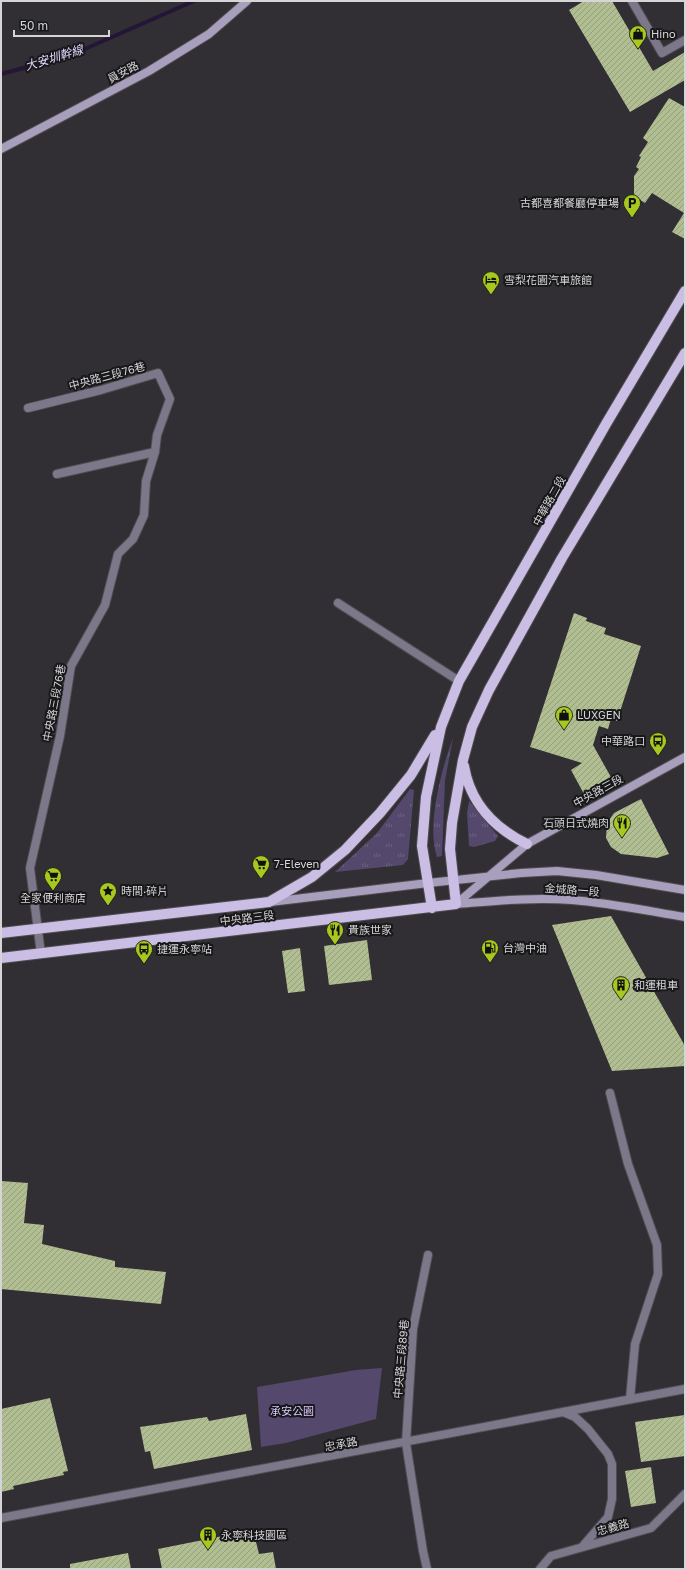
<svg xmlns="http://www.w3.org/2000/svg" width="686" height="1570" font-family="'Golos Text','Noto Sans TC',sans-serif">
	<defs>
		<pattern id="grass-tufts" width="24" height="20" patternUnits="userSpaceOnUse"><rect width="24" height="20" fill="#54486d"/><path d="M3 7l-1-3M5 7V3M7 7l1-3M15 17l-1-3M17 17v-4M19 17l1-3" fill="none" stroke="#6c6281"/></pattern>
		<pattern id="building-hatch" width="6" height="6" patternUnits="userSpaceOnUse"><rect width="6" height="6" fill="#b1be91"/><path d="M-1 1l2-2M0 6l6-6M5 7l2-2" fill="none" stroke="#959e7d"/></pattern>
	</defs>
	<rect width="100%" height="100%" fill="#312f33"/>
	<path fill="url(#grass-tufts)" d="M 453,738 L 445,780 L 442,856 L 437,857 C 426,825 442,768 453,738 Z
		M 410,789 L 414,790 L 408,859 L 403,865 L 335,872 L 377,833 Z
		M 469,801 L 498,836 L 495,841 L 474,847 L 469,846 L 467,813 Z"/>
	<path fill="#54486d" d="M 382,1368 L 376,1419 L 286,1443 L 261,1447 L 257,1387 L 356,1370 Z"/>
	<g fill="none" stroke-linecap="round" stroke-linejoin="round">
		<path stroke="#231637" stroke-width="4" d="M 1,74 L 69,56 L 194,1"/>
	</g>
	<path fill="url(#building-hatch)" d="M 584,1 L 612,1 L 653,71 L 685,52 L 685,80 L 630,112 L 569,10 Z
		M 669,98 L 685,107 L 685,239 L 672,232 L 684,213 L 652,193 L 645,203 L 634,196 L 634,176 L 639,169 L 636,167 L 641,157 L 639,156 L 648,142 L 643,138 Z
		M 574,613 L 587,618 L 586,621 L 606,628 L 604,634 L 641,646 L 617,721 L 611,719 L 608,729 L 599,726 L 593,745 L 612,779 L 584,794 L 571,770 L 582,763 L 530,747 Z
		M 641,799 L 669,854 L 657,858 L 621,854 L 611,847 L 606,838 L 607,823 L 614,813 Z
		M 611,916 L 685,1046 L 685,1066 L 612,1071 L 552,925 Z
		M 367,940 L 372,980 L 329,985 L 324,946 Z
		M 300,948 L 305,991 L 288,993 L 282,951 Z
		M 1,1181 L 28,1183 L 24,1223 L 44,1225 L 42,1244 L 115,1261 L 115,1267 L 166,1272 L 161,1304 L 1,1289 Z
		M 50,1398 L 68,1471 L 63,1472 L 64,1475 L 13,1486 L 14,1489 L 1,1492 L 1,1409 Z
		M 246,1414 L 252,1450 L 154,1469 L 150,1451 L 145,1452 L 140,1427 L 207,1417 L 209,1421 Z
		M 685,1415 L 685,1456 L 641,1462 L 635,1422 Z
		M 651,1467 L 656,1503 L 631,1507 L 625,1471 Z
		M 253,1530 L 259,1554 L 273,1552 L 276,1569 L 162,1569 L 158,1549 Z
		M 128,1553 L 131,1569 L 70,1569 L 70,1564 Z"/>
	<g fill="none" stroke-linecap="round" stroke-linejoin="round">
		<g stroke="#4f4d51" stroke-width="10">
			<path id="street" d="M 632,1 L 662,53 L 685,40
				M 28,408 L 101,390 L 158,373 L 170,399 L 157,435 L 155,452 L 146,481 L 144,515 L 133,539 L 118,554 L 105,605 L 71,666 L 60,736 L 30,868 L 41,954
				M 57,474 L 155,452
				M 338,603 L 459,681
				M 610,1093 L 628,1164 L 657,1245 L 658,1274 L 635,1344 L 630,1399
				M 563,1412 L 575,1417 L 588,1429 L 608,1454 L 612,1464 L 612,1499 L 608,1517 L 582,1547
				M 1,1518 L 685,1389
				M 427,1569 L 423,1551 L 406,1443 L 413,1329 L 428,1255
				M 540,1569 L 551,1556 L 651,1528 L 685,1494"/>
		</g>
		<g stroke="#4f4d51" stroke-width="10">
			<path id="secondary" d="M 1,149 L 149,71 L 209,34 L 247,1
				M 270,902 L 428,883 L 521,873 L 557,871 L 596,875 L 685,890
				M 456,904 L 527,844 L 685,757
				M 456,904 C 495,901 533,897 572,900 C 610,903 648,911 685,917"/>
		</g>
		<g stroke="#4f4d51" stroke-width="12">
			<path id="primary" d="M 464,766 C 470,802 494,828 527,844
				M 432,908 L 422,846 L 426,797 L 441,727 L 459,681 L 606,424 L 685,291
				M 1,933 L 269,902 L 312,877 L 345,850 L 380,813 L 411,775 L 435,735
				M 1,958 L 456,904 L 450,849 L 452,823 L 463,760 L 472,727 L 489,690 L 562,558 L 685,353"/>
		</g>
		<use href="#street" stroke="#7d778a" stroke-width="8"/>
		<use href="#secondary" stroke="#a89fbd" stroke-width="8"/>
		<use href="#primary" stroke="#cabee4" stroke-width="10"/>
	</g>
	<defs>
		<g id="shop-pin" transform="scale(0.9)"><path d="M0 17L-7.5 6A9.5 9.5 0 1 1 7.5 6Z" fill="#a7c81f" stroke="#18181a"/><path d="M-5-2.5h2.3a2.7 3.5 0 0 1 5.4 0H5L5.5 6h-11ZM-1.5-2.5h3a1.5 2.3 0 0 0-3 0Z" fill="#111"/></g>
		<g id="parking-pin" transform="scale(0.9)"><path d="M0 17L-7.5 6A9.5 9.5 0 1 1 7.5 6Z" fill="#a7c81f" stroke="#18181a"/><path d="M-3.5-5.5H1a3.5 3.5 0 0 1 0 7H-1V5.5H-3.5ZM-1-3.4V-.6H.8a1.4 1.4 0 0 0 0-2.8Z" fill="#111"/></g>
		<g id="hotel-pin" transform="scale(0.9)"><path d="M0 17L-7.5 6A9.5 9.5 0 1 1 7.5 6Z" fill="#a7c81f" stroke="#18181a"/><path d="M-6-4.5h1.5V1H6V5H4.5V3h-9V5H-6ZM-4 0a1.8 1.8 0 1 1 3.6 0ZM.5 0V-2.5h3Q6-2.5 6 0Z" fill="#111"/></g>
		<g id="bus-pin" transform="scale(0.9)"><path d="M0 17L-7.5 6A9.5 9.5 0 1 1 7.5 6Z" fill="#a7c81f" stroke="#18181a"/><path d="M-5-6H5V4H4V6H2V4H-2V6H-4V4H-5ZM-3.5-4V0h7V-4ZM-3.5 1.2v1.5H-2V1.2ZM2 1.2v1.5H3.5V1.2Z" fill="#111"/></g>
		<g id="restaurant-pin" transform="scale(0.9)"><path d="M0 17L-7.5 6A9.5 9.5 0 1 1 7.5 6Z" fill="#a7c81f" stroke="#18181a"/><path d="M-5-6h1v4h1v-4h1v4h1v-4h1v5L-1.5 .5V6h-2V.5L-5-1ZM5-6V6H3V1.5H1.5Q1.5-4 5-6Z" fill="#111"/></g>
		<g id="supermarket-pin" transform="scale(0.9)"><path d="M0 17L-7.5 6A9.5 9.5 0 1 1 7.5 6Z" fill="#a7c81f" stroke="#18181a"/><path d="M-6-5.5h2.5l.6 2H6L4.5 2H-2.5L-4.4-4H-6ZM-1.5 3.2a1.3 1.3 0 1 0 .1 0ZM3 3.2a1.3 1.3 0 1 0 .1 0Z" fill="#111"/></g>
		<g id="sight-pin" transform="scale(0.9)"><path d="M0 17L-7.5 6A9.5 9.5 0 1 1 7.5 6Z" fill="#a7c81f" stroke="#18181a"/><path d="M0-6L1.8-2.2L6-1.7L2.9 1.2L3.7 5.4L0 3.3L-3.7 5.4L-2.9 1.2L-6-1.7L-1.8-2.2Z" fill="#111"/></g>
		<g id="fuel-pin" transform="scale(0.9)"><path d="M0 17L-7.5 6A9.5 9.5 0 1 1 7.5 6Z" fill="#a7c81f" stroke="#18181a"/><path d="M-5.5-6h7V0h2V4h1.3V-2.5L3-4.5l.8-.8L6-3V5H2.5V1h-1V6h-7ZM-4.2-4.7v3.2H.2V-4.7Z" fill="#111"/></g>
		<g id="building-pin" transform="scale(0.9)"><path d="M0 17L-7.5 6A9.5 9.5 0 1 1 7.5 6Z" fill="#a7c81f" stroke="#18181a"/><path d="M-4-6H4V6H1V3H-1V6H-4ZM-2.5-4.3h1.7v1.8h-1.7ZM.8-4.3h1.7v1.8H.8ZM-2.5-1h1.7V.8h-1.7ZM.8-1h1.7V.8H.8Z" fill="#111"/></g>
	</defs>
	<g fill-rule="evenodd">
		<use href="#shop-pin" x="638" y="34"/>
		<use href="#parking-pin" x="632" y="203"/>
		<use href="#hotel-pin" x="491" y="280"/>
		<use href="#shop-pin" x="564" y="715"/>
		<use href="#bus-pin" x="658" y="741"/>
		<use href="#restaurant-pin" x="622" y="823"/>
		<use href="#supermarket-pin" x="261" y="864"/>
		<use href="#supermarket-pin" x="53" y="876"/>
		<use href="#sight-pin" x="108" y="891"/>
		<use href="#restaurant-pin" x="335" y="930"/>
		<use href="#fuel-pin" x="490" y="948"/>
		<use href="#bus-pin" x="144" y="949"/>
		<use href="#building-pin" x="621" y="985"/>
		<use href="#building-pin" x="208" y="1535"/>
	</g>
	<g text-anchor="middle" stroke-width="4" stroke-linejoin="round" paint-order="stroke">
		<g font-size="11" fill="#d5d5d7" stroke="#18181a" text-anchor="start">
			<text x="651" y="38">Hino</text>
			<text x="619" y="207" text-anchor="end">古都喜都餐廳停車場</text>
			<text x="504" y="284">雪梨花園汽車旅館</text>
			<text x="577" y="719">LUXGEN</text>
			<text x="645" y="745" text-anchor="end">中華路口</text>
			<text x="609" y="827" text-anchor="end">石頭日式燒肉</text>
			<text x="274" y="868">7-Eleven</text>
			<text x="121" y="895">時間·碎片</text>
			<text x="53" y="902" text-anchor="middle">全家便利商店</text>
			<text x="348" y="934">貴族世家</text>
			<text x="503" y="952">台灣中油</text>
			<text x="157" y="953">捷運永寧站</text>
			<text x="634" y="989">和運租車</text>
			<text x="221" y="1539">永寧科技園區</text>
		</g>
		<g font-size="11" fill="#d5d5d7" stroke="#18181a">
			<text transform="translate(123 72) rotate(-28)" y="4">員安路</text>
			<text transform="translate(107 376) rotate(-15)" y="4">中央路三段76巷</text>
			<text transform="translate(549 501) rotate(-61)" y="4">中華路二段</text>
			<text transform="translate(54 703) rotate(-79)" y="4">中央路三段76巷</text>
			<text transform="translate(598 791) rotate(-29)" y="4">中央路三段</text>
			<text transform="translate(572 890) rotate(4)" y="4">金城路一段</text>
			<text transform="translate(247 918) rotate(-7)" y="4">中央路三段</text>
			<text transform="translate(401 1359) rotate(-85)" y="4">中央路三段89巷</text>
			<text transform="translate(341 1444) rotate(-11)" y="4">忠承路</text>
			<text transform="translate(613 1527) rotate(-15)" y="4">忠義路</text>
		</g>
		<g font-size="11" fill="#d7c6fb" stroke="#18181a">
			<text x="292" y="1415">承安公園</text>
		</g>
		<g font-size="12" font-style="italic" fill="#e1d5fd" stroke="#18181a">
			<text transform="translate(54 58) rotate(-17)" y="4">大安圳幹線</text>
		</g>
	</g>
	<rect width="686" height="1570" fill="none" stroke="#d5d5d7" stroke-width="4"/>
	<path d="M14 30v6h95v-6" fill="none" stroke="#d5d5d7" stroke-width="2"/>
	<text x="20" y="30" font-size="12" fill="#d5d5d7" stroke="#18181a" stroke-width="3" paint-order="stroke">50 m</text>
</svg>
